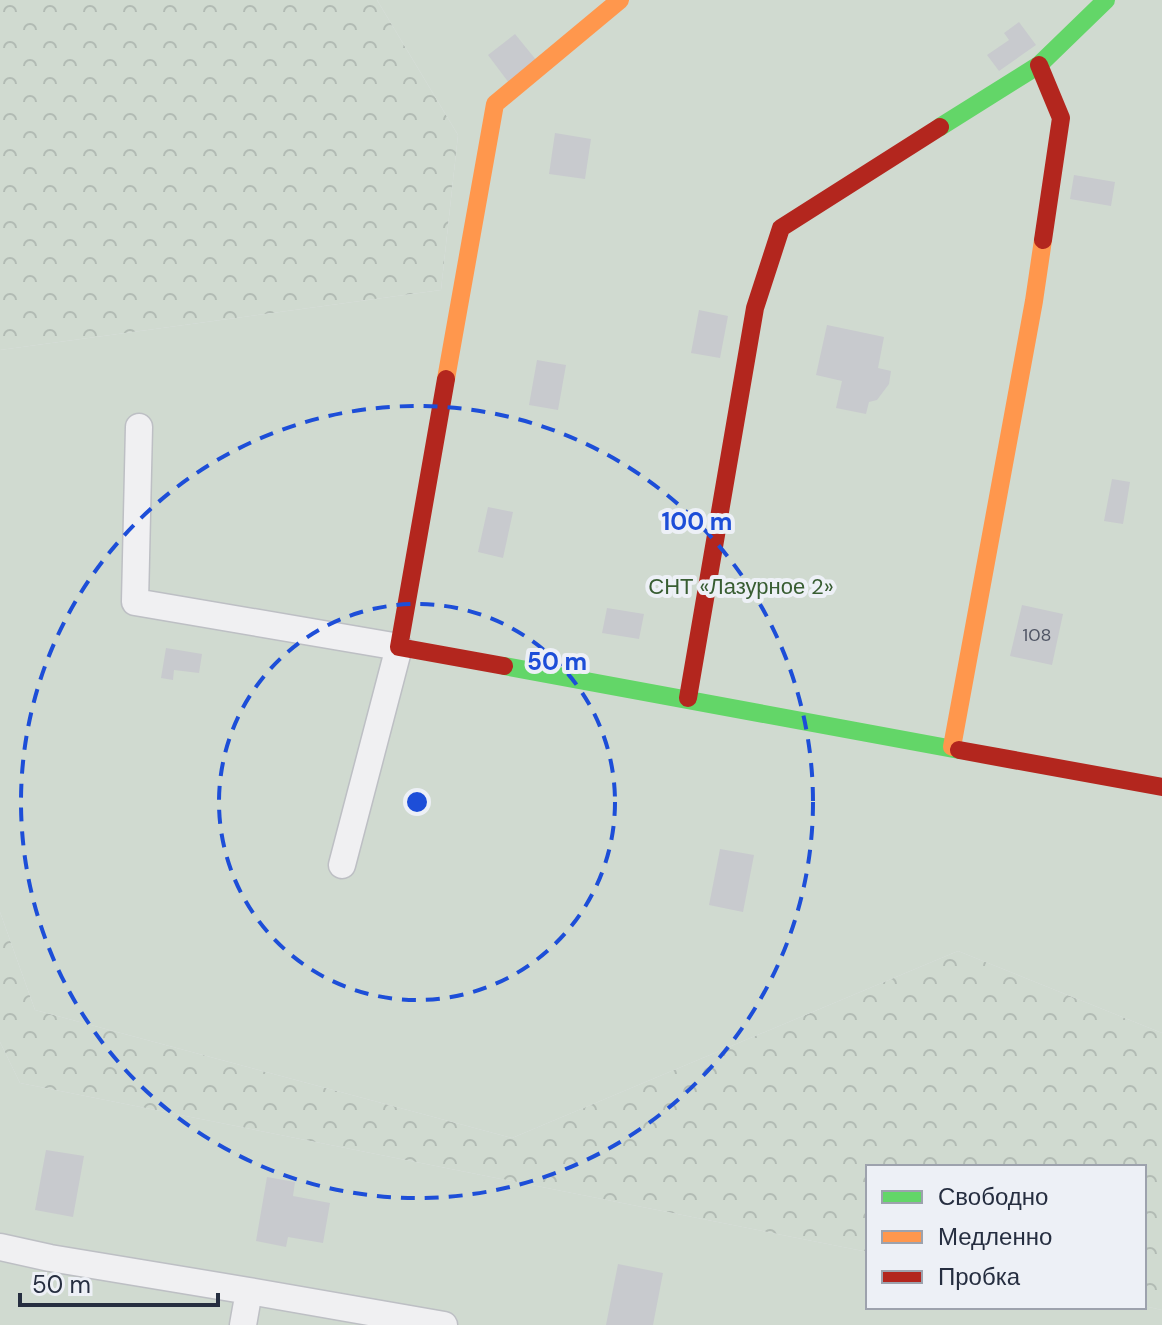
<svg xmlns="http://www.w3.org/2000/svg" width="1162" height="1325" font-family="'DM Sans',sans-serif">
	<defs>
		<pattern id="forest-crowns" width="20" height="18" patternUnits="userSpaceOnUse" patternTransform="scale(2)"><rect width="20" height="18" fill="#d0dad0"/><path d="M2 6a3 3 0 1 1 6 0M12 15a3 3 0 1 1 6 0" fill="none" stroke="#b2bbb4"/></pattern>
	</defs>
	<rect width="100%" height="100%" fill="#e0e2e6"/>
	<path fill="url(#forest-crowns)" d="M 0,0 L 377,0 L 458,135 L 441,290 L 0,350 Z
		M 0,912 L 35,1010 L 512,1138 L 958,951 L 1162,1033 L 1162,1310 L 1144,1306 L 1144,1167 L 868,1167 L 868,1252 L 20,1083 L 0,1042 Z"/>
	<path fill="#d0dad0" d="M 377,0 L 1162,0 L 1162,1033 L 958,951 L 512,1138 L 35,1010 L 0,912 L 0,350 L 441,290 L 458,135 Z
		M 0,1042 L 20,1083 L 868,1252 L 868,1307 L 1144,1306 L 1162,1310 L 1162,1325 L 0,1325 Z"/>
	<path fill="#c8cace" d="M 1019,22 L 1036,45 L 999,71 L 987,55 L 1009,40 L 1004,33 Z
		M 515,34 L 537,61 L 509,83 L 488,55 Z
		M 555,133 L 591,139 L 585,179 L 549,174 Z
		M 1074,175 L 1115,182 L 1111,206 L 1070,199 Z
		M 699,310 L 728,316 L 720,358 L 691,353 Z
		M 827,325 L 884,337 L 878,368 L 891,371 L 889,384 L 877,400 L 869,402 L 866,414 L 836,408 L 842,381 L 816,375 Z
		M 537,360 L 566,365 L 558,410 L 529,405 Z
		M 1112,479 L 1130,482 L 1123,524 L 1104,521 Z
		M 488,507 L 513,512 L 503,558 L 478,552 Z
		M 1022,605 L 1063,614 L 1052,665 L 1010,656 Z
		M 607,608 L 644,614 L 639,639 L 602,633 Z
		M 166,648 L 202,654 L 199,673 L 174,670 L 173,680 L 161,678 Z
		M 720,849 L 754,855 L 743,912 L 709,905 Z
		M 46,1150 L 84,1156 L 73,1217 L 35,1210 Z
		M 267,1177 L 295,1182 L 293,1196 L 330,1203 L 323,1243 L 288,1237 L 286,1247 L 256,1241 Z
		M 618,1264 L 663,1273 L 653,1325 L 606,1325 Z"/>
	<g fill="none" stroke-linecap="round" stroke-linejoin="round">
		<g stroke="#bdbfc4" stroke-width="29">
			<path id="street" d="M 139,427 L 135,602 L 399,647 L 342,865
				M 0,1247 L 50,1258 L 249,1291 L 243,1325
				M 249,1291 L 444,1325"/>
		</g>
		<use href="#street" stroke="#f0f0f2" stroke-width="26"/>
		<path stroke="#63d668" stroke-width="18" d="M 940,127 L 1039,65 L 1106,0
			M 504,666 L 959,750"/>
		<path stroke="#ff974d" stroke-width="18" d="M 446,379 L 495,104 L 620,0
			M 952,747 L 1034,301 L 1043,240"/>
		<path stroke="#b3261e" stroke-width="18" d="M 1039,65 L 1061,118 L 1043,240
			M 446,379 L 399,647 L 504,666
			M 688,698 L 755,308 L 781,228 L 940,127
			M 959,750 L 1162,787"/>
	</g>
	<g fill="none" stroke="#1d4ed8" stroke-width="4" stroke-dasharray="14 10">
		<circle cx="417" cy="802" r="198"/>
		<circle cx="417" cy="802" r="396"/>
	</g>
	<g text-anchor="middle" stroke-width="8" stroke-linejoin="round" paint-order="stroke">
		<g font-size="18" fill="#505665">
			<text x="1037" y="641">108</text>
		</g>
		<g font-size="22" fill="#385d32" stroke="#edf0f6">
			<text x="741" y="594">СНТ «Лазурное 2»</text>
		</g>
	</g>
	<circle cx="417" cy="802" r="12" fill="#1d4ed8" stroke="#edf0f6" stroke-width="4"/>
	<g font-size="24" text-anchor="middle" font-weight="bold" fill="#1d4ed8" stroke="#edf0f6" stroke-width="8" stroke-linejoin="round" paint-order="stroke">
		<text x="697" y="530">100 m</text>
		<text x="557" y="670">50 m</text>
	</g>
	<rect x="866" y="1165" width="280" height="144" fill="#edf0f6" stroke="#9da2ad" stroke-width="2"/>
	<rect x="882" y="1191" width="40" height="12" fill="#63d668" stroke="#9da2ad" stroke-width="2"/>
	<text x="938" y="1205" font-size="24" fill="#262e40">Свободно</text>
	<rect x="882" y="1231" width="40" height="12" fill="#ff974d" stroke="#9da2ad" stroke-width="2"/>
	<text x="938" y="1245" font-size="24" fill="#262e40">Медленно</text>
	<rect x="882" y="1271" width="40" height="12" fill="#b3261e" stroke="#9da2ad" stroke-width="2"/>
	<text x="938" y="1285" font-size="24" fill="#262e40">Пробка</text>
	<path d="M20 1293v12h198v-12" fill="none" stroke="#262e40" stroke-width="4"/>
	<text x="32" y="1293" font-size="24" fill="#262e40" stroke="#edf0f6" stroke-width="6" paint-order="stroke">50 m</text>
</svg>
